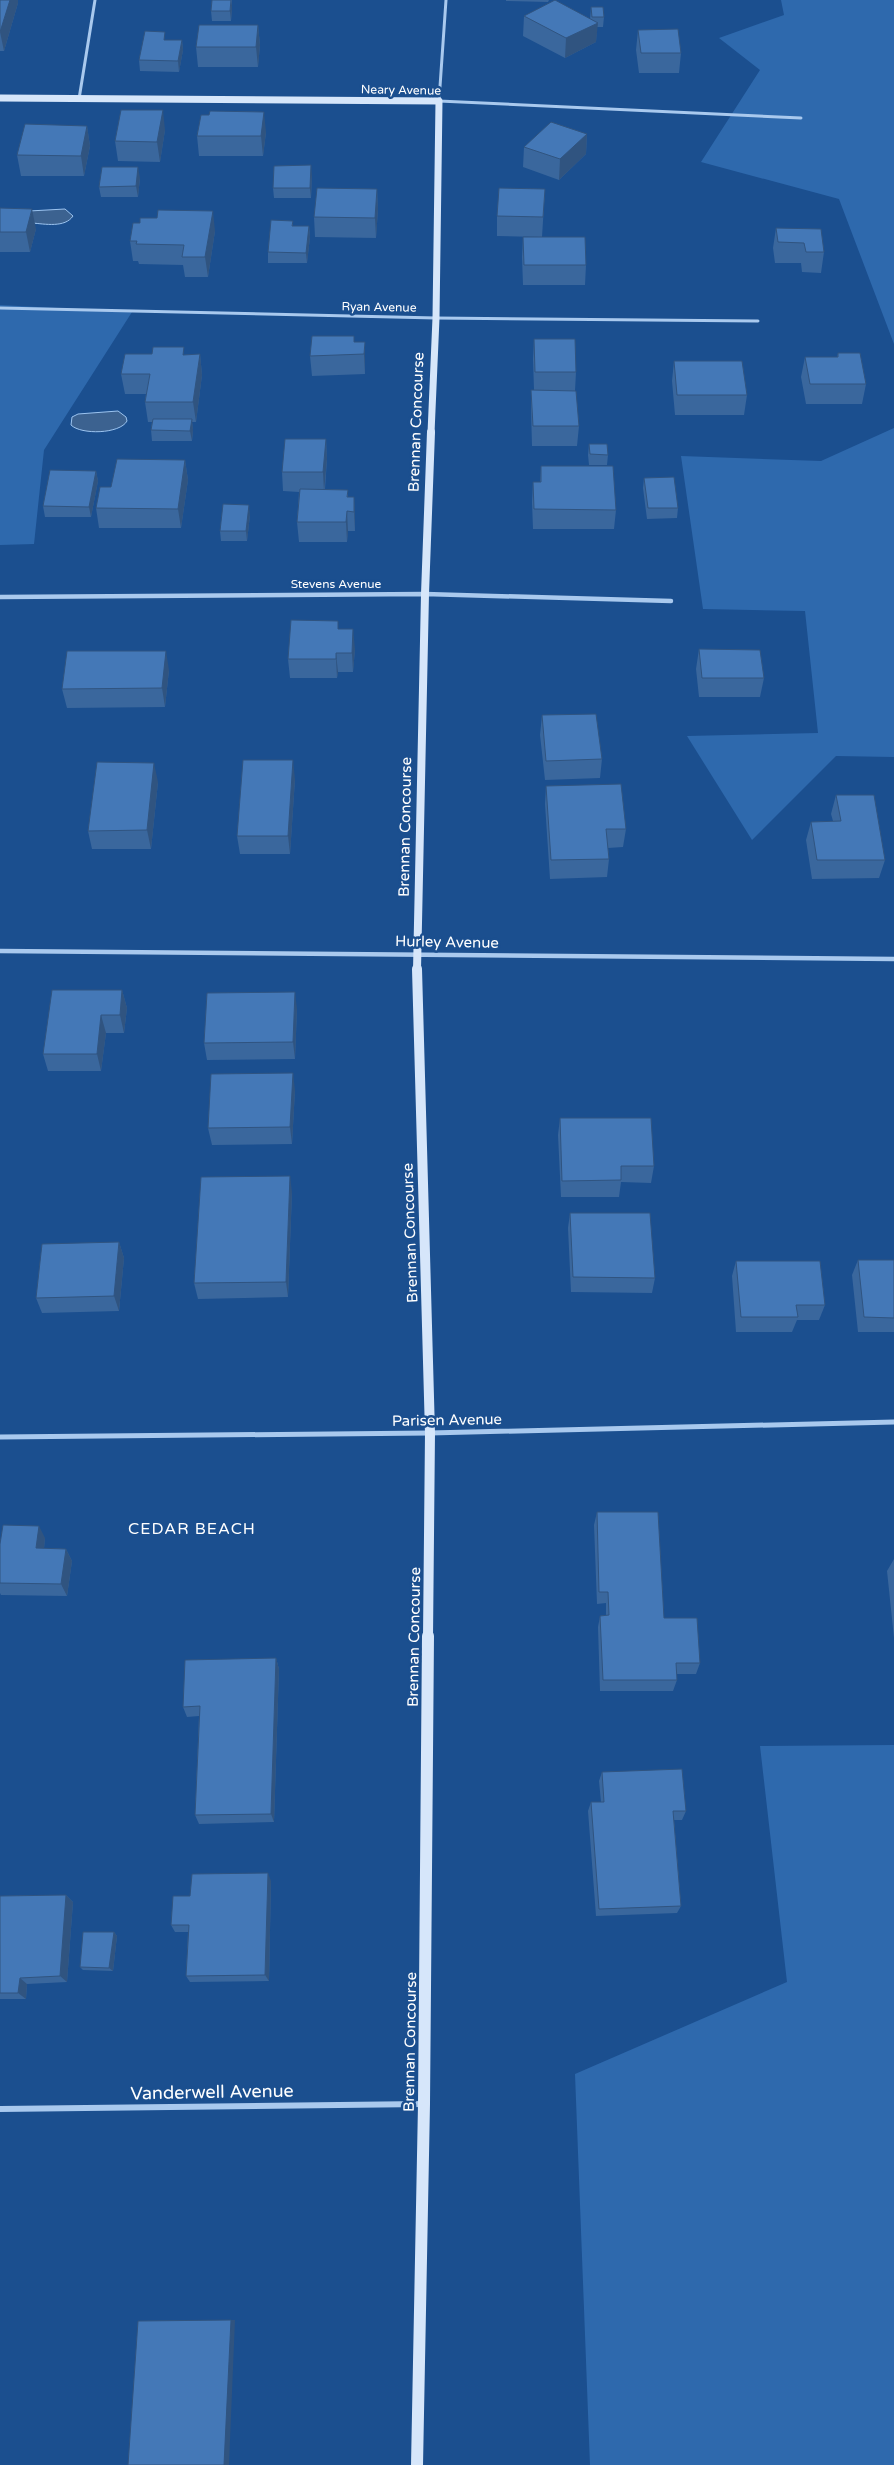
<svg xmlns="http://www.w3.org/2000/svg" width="894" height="2465" font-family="'Varela Round',sans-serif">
	<rect width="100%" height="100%" fill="#1b4f8f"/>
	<path fill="#2e69ad" d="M 781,0 L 894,0 L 894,344 L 839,199 L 701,162 L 760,70 L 719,38 L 784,15 Z
		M 0,305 L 132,312 L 44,450 L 34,544 L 0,545 Z
		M 894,428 L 894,757 L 836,756 L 752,840 L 687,736 L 818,733 L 805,611 L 703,609 L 681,456 L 821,461 Z
		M 894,1745 L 894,2465 L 590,2465 L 575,2074 L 787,1982 L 760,1746 Z"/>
	<path fill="#3c6290" stroke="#9cc4f0" d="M 65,209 L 73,216 C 65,228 45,224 32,223 L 29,211 Z
		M 118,411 L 126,417 L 127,421 C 120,434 81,435 71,425 L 72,417 L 78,414 Z"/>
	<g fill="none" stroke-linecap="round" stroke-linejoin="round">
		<path stroke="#a9c9ee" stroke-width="3" d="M 446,0 L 439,101 L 801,118
			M 79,99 L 95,0
			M 0,308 L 436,318 L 758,321"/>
		<path stroke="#a9c9ee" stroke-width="4.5" d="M 0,597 L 425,594 L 671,601
			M 0,951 L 894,959"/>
		<path stroke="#a9c9ee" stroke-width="5" d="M 0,1437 L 430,1433 L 894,1422"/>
		<path stroke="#a9c9ee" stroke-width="6" d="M 0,2109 L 424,2104"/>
		<path stroke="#d6e6fa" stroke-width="7" d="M 0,98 L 439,101 L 436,318 L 431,433"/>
		<path stroke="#d6e6fa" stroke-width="8" d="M 417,970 L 425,594 L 431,432"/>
		<path stroke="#d6e6fa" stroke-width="10" d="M 417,969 L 430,1433 L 428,1637"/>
		<path stroke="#d6e6fa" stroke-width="12" d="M 417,2465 L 424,2104 L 428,1636"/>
	</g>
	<path fill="#3a679d" d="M 0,0 L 18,0 L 18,3 L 4,51 L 0,51 Z
		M 179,0 L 232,0 L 232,9 L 231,21 L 212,21 L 211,11 L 212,0 Z
		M 506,0 L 549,0 L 548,2 L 506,1 Z
		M 591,7 L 604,17 L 603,27 L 597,27 L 596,42 L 565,58 L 523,36 L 524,16 L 590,19 Z
		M 258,25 L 260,45 L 258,67 L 198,67 L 196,47 Z
		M 638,30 L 681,53 L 679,73 L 639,73 L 636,50 Z
		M 166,40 L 182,40 L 183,50 L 179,72 L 140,71 L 139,60 Z
		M 87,126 L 90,146 L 84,176 L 21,176 L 17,155 Z
		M 165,130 L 160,162 L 118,161 L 115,141 Z
		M 266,132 L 263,156 L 199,156 L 197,136 Z
		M 587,134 L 586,154 L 559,180 L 523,167 L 524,147 Z
		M 312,176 L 311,198 L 274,198 L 273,188 Z
		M 140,178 L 138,197 L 101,197 L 99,187 Z
		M 377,189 L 378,209 L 376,238 L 315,237 L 314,217 Z
		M 545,189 L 542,237 L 586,265 L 585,285 L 523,285 L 522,257 L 523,237 L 539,237 L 497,236 L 497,216 Z
		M 0,208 L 36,229 L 30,252 L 0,252 Z
		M 293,221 L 293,226 L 309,226 L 310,237 L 307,263 L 268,263 L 268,252 Z
		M 776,228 L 824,252 L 821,273 L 802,272 L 801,263 L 775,263 L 773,248 Z
		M 215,231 L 208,277 L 185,277 L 183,265 L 139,264 L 138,261 L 133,261 L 130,241 Z
		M 534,339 L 576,372 L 575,391 L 579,426 L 577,446 L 532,446 L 531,410 L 531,390 L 534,390 L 533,359 Z
		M 354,342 L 365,342 L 365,374 L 312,376 L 310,356 Z
		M 838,353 L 866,384 L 862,404 L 806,404 L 801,377 L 805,357 L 837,357 Z
		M 200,354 L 202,375 L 196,422 L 192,422 L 193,430 L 192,441 L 152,441 L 151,430 L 152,422 L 148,422 L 145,402 L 146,394 L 125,394 L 121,374 L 185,355 Z
		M 674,361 L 747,395 L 744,415 L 675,415 L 672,381 Z
		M 326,439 L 327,459 L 325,489 L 348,490 L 348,497 L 354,497 L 355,517 L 355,531 L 348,531 L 347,542 L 299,542 L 297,522 L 299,492 L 283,491 L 282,472 Z
		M 589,444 L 608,455 L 607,465 L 589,465 L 588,455 Z
		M 185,460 L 188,480 L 181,528 L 99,528 L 96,508 L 111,487 Z
		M 541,466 L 616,510 L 614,529 L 533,529 L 532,502 L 533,482 L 540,482 Z
		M 96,471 L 98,481 L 91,517 L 45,517 L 43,506 Z
		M 644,478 L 678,508 L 677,518 L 647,519 L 643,488 Z
		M 250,515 L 247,541 L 221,541 L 220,531 Z
		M 338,621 L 338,629 L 355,649 L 353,672 L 338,672 L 337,678 L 290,678 L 288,659 Z
		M 699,649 L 764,678 L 760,697 L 699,697 L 696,669 Z
		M 169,670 L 165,707 L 67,708 L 62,689 Z
		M 542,715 L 602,759 L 600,778 L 545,780 L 540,735 Z
		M 295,779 L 290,854 L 240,854 L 237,836 Z
		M 158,782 L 151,849 L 92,849 L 88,831 Z
		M 546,786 L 626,829 L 623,847 L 608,848 L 609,859 L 607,877 L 550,879 L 545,804 Z
		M 836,795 L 885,860 L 879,878 L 812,879 L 806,840 L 811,822 L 833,821 L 831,814 Z
		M 122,990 L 127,1008 L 124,1033 L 106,1033 L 101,1071 L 48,1071 L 43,1054 Z
		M 297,1009 L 295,1059 L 207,1060 L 204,1043 Z
		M 295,1090 L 292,1144 L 212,1145 L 208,1128 Z
		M 560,1118 L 654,1166 L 651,1183 L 621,1182 L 619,1197 L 561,1197 L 558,1135 Z
		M 292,1192 L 288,1297 L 198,1299 L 194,1283 Z
		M 570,1213 L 655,1278 L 652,1293 L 571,1292 L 568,1228 Z
		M 119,1242 L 124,1258 L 119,1311 L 42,1313 L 36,1298 Z
		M 858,1260 L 894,1260 L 894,1332 L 858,1332 L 852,1275 Z
		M 736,1261 L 825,1305 L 819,1320 L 797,1320 L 792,1332 L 736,1332 L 732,1276 Z
		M 597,1512 L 664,1618 L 700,1663 L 696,1674 L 677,1674 L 677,1680 L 673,1691 L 600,1691 L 598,1627 L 600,1616 L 606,1615 L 606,1603 L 597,1604 L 594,1525 Z
		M 45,1538 L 44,1548 L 66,1549 L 72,1561 L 67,1596 L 1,1595 L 0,1593 L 0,1544 Z
		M 894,1559 L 894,1638 L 887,1571 Z
		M 276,1658 L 279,1669 L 274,1822 L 199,1824 L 195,1815 L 199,1716 L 187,1717 L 183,1707 Z
		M 602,1772 L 686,1811 L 682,1820 L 674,1820 L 681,1906 L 677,1913 L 596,1916 L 588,1811 L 591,1802 L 601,1802 L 599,1781 Z
		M 271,1881 L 269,1981 L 190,1982 L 186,1976 L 188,1932 L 175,1932 L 171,1925 L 190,1896 Z
		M 66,1895 L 73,1902 L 67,1982 L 27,1984 L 26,1999 L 0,1999 L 0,1896 Z
		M 114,1932 L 117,1936 L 113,1971 L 83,1970 L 80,1967 Z"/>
	<path fill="#305480" d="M 10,0 L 18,0 L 18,3 L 4,51 L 0,32 Z
		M 232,0 L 232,9 L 231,21 L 230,11 Z
		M 598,23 L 596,42 L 565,58 L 566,38 Z
		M 258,25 L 260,45 L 258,67 L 256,47 Z
		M 182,40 L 183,50 L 179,72 L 178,61 Z
		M 163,110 L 165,130 L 160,162 L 157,142 Z
		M 264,112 L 266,132 L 263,156 L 261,136 Z
		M 87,126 L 90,146 L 84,176 L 81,156 Z
		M 587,134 L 586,154 L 559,180 L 560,159 Z
		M 311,165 L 312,176 L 311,198 L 310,188 Z
		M 138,167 L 140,178 L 138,197 L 136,186 Z
		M 377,189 L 378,209 L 376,238 L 375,218 Z
		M 32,209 L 36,229 L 30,252 L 26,232 Z
		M 213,211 L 215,231 L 208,277 L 205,257 Z
		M 309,226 L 310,237 L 307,263 L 306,253 Z
		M 365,342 L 365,374 L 364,354 Z
		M 200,354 L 202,375 L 196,422 L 193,402 Z
		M 192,419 L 193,430 L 192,441 L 190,431 Z
		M 326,439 L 327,459 L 324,492 L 323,472 Z
		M 185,460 L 188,480 L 181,528 L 178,509 Z
		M 96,471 L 98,481 L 91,517 L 89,507 Z
		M 354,497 L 355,517 L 355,531 L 354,512 Z
		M 249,505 L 250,515 L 247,541 L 246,531 Z
		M 347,511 L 348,531 L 347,542 L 346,522 Z
		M 353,629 L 355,649 L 353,672 L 352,653 Z
		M 166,651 L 169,670 L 165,707 L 162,688 Z
		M 336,653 L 338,672 L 337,678 L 336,659 Z
		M 293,760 L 295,779 L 290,854 L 288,836 Z
		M 154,763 L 158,782 L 151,849 L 147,830 Z
		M 122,990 L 127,1008 L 124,1033 L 120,1015 Z
		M 295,992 L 297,1009 L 295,1059 L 293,1042 Z
		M 101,1015 L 106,1033 L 101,1071 L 97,1054 Z
		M 293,1073 L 295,1090 L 292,1144 L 290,1127 Z
		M 290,1176 L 292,1192 L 288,1297 L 286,1282 Z
		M 119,1242 L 124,1258 L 119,1311 L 114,1296 Z
		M 39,1526 L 45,1538 L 43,1560 L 36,1548 Z
		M 66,1549 L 72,1561 L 67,1596 L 61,1584 Z
		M 276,1658 L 279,1669 L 274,1822 L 271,1814 Z
		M 268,1873 L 271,1881 L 269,1981 L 265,1975 Z
		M 66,1895 L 73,1902 L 67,1982 L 60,1976 Z
		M 114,1932 L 117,1936 L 113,1971 L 109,1968 Z
		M 20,1978 L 27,1984 L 26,1999 L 18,1993 Z
		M 231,2320 L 235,2320 L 229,2465 L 224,2465 Z"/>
	<path fill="#4478b7" stroke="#305480" d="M 0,0 L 10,0 L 0,32 Z
		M 212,0 L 231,0 L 230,11 L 211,11 Z
		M 555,0 L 598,23 L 566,38 L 524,16 Z
		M 591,7 L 603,7 L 604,17 L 592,17 Z
		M 199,25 L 258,25 L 256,47 L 196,47 Z
		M 678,29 L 681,53 L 641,53 L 638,30 Z
		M 145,31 L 165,32 L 164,40 L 182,40 L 178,61 L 139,60 Z
		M 121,110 L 163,110 L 157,142 L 115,141 Z
		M 210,111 L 264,112 L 261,136 L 197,136 L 201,115 L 209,115 Z
		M 551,122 L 587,134 L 560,159 L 524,147 Z
		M 25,124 L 87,126 L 81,156 L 17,155 Z
		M 311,165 L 310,188 L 273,188 L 274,166 Z
		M 102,167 L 138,167 L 136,186 L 99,187 Z
		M 317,188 L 377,189 L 375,218 L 314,217 Z
		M 499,188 L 545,189 L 543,217 L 497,216 Z
		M 0,208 L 32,209 L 26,232 L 0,232 Z
		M 158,210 L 213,211 L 205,257 L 182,257 L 184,245 L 136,244 L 137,241 L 130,241 L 133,223 L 140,223 L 140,218 L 157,218 Z
		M 271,220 L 293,221 L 292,226 L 309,226 L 306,253 L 268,252 Z
		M 776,228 L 821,229 L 824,252 L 806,252 L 804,243 L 778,242 Z
		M 523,237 L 585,237 L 586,265 L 524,265 Z
		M 312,336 L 354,336 L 354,342 L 365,342 L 364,354 L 310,356 Z
		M 534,339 L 575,339 L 576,372 L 535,372 Z
		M 153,347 L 184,347 L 183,355 L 200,354 L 193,402 L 145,402 L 150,374 L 121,374 L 125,354 L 152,354 Z
		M 838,353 L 860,353 L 866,384 L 810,384 L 805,357 L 838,357 Z
		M 674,361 L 742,361 L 747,395 L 677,395 Z
		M 531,390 L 576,391 L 579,426 L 533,426 Z
		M 153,419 L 192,419 L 190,431 L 151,430 Z
		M 285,439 L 326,439 L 323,472 L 282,472 Z
		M 589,444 L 607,444 L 608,455 L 590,454 Z
		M 117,459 L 185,460 L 178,509 L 96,508 L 100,487 L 111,487 Z
		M 541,466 L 613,466 L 616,510 L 534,509 L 533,482 L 541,482 Z
		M 50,470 L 96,471 L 89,507 L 43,506 Z
		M 674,477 L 678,508 L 648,508 L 644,478 Z
		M 300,489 L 348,490 L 347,497 L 354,497 L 354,512 L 347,511 L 346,522 L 297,522 Z
		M 223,504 L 249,505 L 246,531 L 220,531 Z
		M 291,620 L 338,621 L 338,629 L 353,629 L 352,653 L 336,653 L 336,659 L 288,659 Z
		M 699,649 L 760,650 L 764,678 L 702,678 Z
		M 67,651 L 166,651 L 162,688 L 62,689 Z
		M 596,714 L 602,759 L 546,761 L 542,715 Z
		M 243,760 L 293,760 L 288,836 L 237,836 Z
		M 97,762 L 154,763 L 147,830 L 88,831 Z
		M 621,784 L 626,829 L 606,829 L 609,859 L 551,860 L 546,786 Z
		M 836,795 L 874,795 L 885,860 L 817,860 L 811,822 L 841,821 Z
		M 52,990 L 122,990 L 120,1015 L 101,1015 L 97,1054 L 43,1054 Z
		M 295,992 L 293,1042 L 204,1043 L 207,993 Z
		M 293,1073 L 290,1127 L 208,1128 L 211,1074 Z
		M 560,1118 L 651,1118 L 654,1166 L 621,1166 L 621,1180 L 562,1181 Z
		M 290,1176 L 286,1282 L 194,1283 L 201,1177 Z
		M 570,1213 L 650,1213 L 655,1278 L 573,1277 Z
		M 119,1242 L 114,1296 L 36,1298 L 42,1244 Z
		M 858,1260 L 894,1260 L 894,1318 L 864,1317 Z
		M 736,1261 L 820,1261 L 825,1305 L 796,1305 L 798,1317 L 741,1317 Z
		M 597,1512 L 658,1512 L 664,1618 L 697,1618 L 700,1663 L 676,1663 L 677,1680 L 603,1680 L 600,1616 L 609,1615 L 608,1592 L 599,1592 Z
		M 3,1525 L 39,1526 L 36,1548 L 66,1549 L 61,1584 L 0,1583 L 0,1544 Z
		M 276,1658 L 271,1814 L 195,1815 L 200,1706 L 183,1707 L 185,1660 Z
		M 682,1769 L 686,1811 L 673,1811 L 681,1906 L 599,1909 L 591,1802 L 604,1802 L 602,1772 Z
		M 268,1873 L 265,1975 L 186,1976 L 189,1925 L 171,1925 L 173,1896 L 190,1896 L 192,1874 Z
		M 66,1895 L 60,1976 L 20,1978 L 18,1993 L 0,1993 L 0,1896 Z
		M 83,1932 L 114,1932 L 109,1968 L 80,1967 Z
		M 231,2320 L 224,2465 L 128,2465 L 138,2321 Z"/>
	<g text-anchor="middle" stroke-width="5" stroke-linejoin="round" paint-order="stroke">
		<g font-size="12" fill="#fff" stroke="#1b4f8f">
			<text transform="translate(401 90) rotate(1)" y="4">Neary Avenue</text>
			<text transform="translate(379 307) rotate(1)" y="4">Ryan Avenue</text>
			<text x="336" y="588">Stevens Avenue</text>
		</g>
		<g font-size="15" fill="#fff" stroke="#1b4f8f">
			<text transform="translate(416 422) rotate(-88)" y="5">Brennan Concourse</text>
			<text transform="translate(405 827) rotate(-89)" y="5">Brennan Concourse</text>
			<text transform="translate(447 942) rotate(1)" y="5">Hurley Avenue</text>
			<text transform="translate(410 1233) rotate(-92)" y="5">Brennan Concourse</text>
			<text transform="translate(447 1420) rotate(-1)" y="5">Parisen Avenue</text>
			<text transform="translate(414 1637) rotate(-89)" y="5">Brennan Concourse</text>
			<text transform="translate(410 2042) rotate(-89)" y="5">Brennan Concourse</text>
		</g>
		<g font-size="16" letter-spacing="1" fill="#fff" stroke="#1b4f8f">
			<text x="192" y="1534">CEDAR BEACH</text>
		</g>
		<g font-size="18" fill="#fff" stroke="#1b4f8f">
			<text transform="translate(212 2092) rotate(-1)" y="6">Vanderwell Avenue</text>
		</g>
	</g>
</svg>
